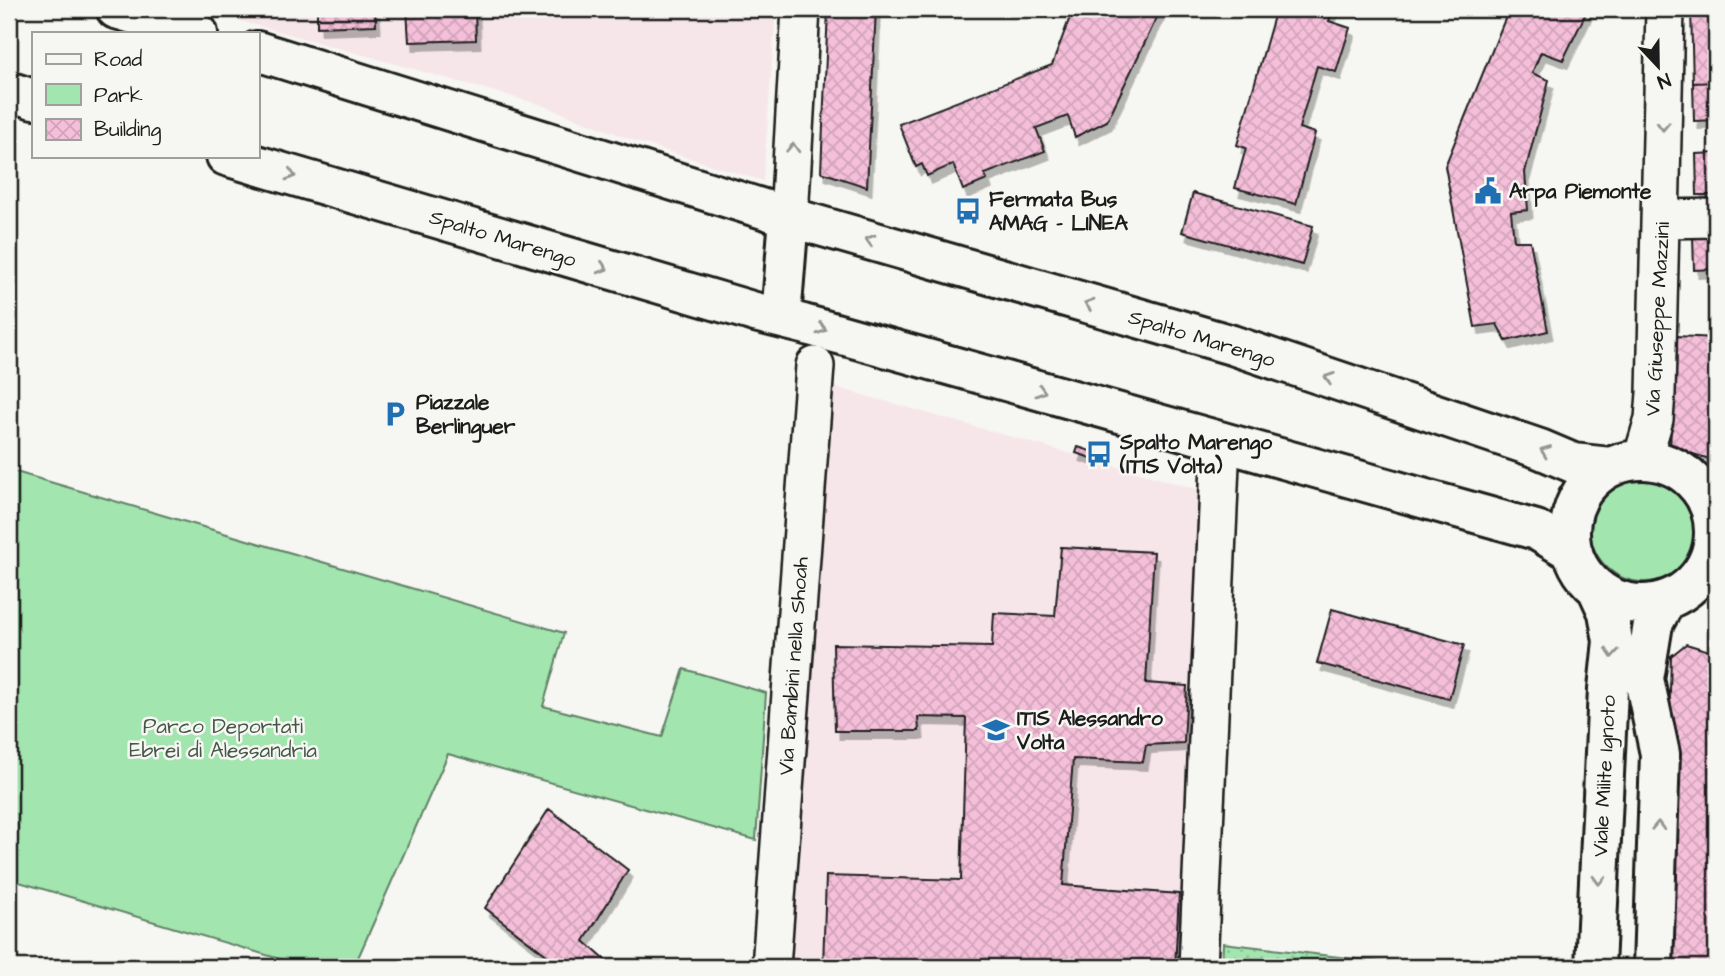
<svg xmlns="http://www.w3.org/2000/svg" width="1725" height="976" font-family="'Architects Daughter',sans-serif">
	<defs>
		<pattern id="garden-dots" width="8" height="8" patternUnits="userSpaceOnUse" patternTransform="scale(1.75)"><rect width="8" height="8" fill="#a3e5af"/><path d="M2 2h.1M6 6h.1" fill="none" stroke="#8cc496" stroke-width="1.8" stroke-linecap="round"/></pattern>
		<pattern id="building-cross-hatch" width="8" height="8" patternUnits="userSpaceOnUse" patternTransform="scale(1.75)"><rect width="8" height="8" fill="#f5bfd9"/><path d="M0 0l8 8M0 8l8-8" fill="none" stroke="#d1a4ba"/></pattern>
		<filter id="shadow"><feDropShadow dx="4.5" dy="8" stdDeviation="0" flood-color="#0004"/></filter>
	</defs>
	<rect width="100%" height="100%" fill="#f6f6f2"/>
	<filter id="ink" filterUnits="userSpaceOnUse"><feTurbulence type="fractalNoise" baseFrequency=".0143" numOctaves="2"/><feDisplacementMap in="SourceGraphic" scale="14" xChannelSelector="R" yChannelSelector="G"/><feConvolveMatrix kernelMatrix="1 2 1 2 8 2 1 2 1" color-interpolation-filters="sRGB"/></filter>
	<g filter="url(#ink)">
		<path fill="#f6e6ea" d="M 198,9 L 776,9 L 763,181 L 638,142 L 539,104 Z
			M 820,383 L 1207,492 L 1180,967 L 784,967 Z"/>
		<path fill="#a3e5af" stroke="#608066" stroke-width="2" d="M 9,470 L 564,633 L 543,706 L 662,737 L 684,669 L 766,693 L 756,840 L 448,754 L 354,967 L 307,967 L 9,879 Z
			M1590 528a54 54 0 1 1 108 0a54 54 0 1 1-108 0Z"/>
		<path fill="url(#garden-dots)" stroke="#608066" stroke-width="2" d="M 1223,943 L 1423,967 L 1222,967 Z"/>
		<path fill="url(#building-cross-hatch)" stroke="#1c1c1c" stroke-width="2" filter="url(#shadow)" d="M 317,9 L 375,9 L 376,25 L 317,27 Z
			M 407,9 L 475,9 L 476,40 L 409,42 Z
			M 828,9 L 876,9 L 867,187 L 821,172 Z
			M 1073,9 L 1161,9 L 1107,121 L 1075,137 L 1068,116 L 1036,128 L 1045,151 L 985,174 L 987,180 L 963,190 L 953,164 L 927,176 L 922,164 L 916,167 L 899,124 L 1052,65 Z
			M 1276,9 L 1333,9 L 1329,21 L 1350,28 L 1336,72 L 1317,66 L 1299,128 L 1315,133 L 1296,204 L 1235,188 L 1246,148 L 1237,145 Z
			M 1509,9 L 1588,9 L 1563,60 L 1541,52 L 1532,73 L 1549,80 L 1525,172 L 1528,210 L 1511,212 L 1514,241 L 1530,241 L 1548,331 L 1506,341 L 1497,324 L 1475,327 L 1445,166 Z
			M 1691,9 L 1716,9 L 1716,82 L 1693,83 Z
			M 1716,82 L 1716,120 L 1694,121 L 1693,83 Z
			M 1716,153 L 1716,195 L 1697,195 L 1696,154 Z
			M 1193,193 L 1313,226 L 1302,265 L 1182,232 Z
			M 1716,234 L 1716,269 L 1694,270 L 1693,235 Z
			M 1676,336 L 1716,338 L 1716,461 L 1670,447 Z
			M 1078,447 L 1097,453 L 1094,459 L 1076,453 Z
			M 1061,547 L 1154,552 L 1146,683 L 1187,686 L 1184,743 L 1146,745 L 1143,762 L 1073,759 L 1063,885 L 1179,894 L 1175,967 L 823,967 L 826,876 L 961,880 L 966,718 L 918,717 L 919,731 L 835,731 L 833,644 L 992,647 L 994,613 L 1055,616 Z
			M 1332,609 L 1464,645 L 1449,699 L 1317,663 Z
			M 1686,644 L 1716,653 L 1716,967 L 1662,967 L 1671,656 Z
			M 549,809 L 628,870 L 584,941 L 613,967 L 554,967 L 557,963 L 485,908 Z"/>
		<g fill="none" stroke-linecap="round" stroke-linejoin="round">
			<g stroke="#1c1c1c" stroke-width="42">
				<path id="street" d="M 789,217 L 801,9
					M 1662,219 L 1716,218
					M 1642,460 L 1654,419 L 1656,393 L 1665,9
					M 771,967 L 815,366
					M 1198,967 L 1221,441"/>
			</g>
			<g stroke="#1c1c1c" stroke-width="44">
				<path id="secondary" d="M 116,9 L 198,33
					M 257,51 L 789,217 L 1232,345 L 1540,449 L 1573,463 L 1610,467
					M 9,91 L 33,99
					M 226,156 L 755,312 L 803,324 L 1536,530 L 1573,552
					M 781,318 L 789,217
					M1570 532a72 72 0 1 1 144 0a72 72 0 1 1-144 0Z
					M 1595,967 L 1608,689 L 1613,641 L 1608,612 L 1597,588
					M 1653,967 L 1660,754 L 1644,679 L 1653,624 L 1666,600"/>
			</g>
			<use href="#street" stroke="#f6f6f2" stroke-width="37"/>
			<use href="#secondary" stroke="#f6f6f2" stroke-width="38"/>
		</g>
		<defs><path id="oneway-chevron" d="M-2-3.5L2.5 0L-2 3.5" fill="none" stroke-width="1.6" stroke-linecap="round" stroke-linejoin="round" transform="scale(1.75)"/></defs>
		<g stroke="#949492">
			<use href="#oneway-chevron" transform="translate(1663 126) rotate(91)"/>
			<use href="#oneway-chevron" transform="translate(793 148) rotate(-87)"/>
			<use href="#oneway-chevron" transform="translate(291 175) rotate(16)"/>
			<use href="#oneway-chevron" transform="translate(870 240) rotate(-164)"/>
			<use href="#oneway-chevron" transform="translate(603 268) rotate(17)"/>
			<use href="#oneway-chevron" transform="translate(1089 304) rotate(-164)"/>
			<use href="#oneway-chevron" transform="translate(822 329) rotate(16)"/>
			<use href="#oneway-chevron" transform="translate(1329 378) rotate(-161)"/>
			<use href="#oneway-chevron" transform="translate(1041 391) rotate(16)"/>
			<use href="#oneway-chevron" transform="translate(1545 451) rotate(-159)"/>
			<use href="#oneway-chevron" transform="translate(1612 653) rotate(95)"/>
			<use href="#oneway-chevron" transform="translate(1658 826) rotate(-88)"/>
			<use href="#oneway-chevron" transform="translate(1599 880) rotate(93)"/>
		</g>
	</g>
	<defs>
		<g id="civic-bare" transform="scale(2.1)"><path d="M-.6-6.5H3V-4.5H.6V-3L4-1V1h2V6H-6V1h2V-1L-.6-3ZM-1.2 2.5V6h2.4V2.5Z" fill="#1f6fb2" stroke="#f6f6f2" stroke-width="2.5" paint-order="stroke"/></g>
		<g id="bus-bare" transform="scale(2.1)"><path d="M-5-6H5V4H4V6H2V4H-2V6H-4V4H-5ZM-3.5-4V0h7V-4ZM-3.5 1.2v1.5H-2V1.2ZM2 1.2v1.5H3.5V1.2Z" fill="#1f6fb2" stroke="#f6f6f2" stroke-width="2.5" paint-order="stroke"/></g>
		<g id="parking-bare" transform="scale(2.1)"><path d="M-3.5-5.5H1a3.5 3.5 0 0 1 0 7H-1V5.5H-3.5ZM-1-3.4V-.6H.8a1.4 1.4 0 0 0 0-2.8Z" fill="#1f6fb2" stroke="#f6f6f2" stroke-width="2.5" paint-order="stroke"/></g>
		<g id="school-bare" transform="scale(2.1)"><path d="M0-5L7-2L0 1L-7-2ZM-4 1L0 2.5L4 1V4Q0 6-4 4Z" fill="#1f6fb2" stroke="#f6f6f2" stroke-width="2.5" paint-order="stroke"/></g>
	</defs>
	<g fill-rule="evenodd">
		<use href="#civic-bare" x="1488" y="191"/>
		<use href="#bus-bare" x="968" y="211"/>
		<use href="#parking-bare" x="395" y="414"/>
		<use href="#bus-bare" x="1099" y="454"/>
		<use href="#school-bare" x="996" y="730"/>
	</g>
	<g text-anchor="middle" stroke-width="5" stroke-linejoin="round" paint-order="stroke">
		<g font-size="21" font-weight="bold" fill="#1c1c1c" stroke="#f6f6f2" text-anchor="start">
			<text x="1509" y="198">Arpa Piemonte</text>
			<text x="989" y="206">Fermata Bus<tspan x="989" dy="24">AMAG - LINEA</tspan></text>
			<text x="416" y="409">Piazzale<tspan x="416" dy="24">Berlinguer</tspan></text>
			<text x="1120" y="449">Spalto Marengo<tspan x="1120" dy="24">(ITIS Volta)</tspan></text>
			<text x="1017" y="725">ITIS Alessandro<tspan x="1017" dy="24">Volta</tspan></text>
		</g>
		<g font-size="21" fill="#1c1c1c" stroke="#f6f6f2">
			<text transform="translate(503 238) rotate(17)" y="7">Spalto Marengo</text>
			<text transform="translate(1657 319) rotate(-87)" y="7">Via Giuseppe Mazzini</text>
			<text transform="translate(1202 338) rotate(17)" y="7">Spalto Marengo</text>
			<text transform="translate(793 666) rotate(-86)" y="7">Via Bambini nella Shoah</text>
			<text transform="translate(1604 776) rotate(-87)" y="7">Viale Milite Ignoto</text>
		</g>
		<g font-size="21" fill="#445848" stroke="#f6f6f2">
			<text x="223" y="733">Parco Deportati<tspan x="223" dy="24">Ebrei di Alessandria</tspan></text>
		</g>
	</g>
	<rect width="1725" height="976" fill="none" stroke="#f6f6f2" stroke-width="35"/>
	<rect x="18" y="18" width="1690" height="941" fill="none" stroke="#1c1c1c" stroke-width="2.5" filter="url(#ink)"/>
	<rect x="32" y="32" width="228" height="126" fill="#f6f6f2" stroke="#9f9f9c" stroke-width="2"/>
	<rect x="46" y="54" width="35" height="10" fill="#f6f6f2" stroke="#9f9f9c" stroke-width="2"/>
	<text x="94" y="66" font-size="21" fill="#1c1c1c">Road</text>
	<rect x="46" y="84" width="35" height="21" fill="#a3e5af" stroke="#9f9f9c" stroke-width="2"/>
	<text x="94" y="102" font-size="21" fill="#1c1c1c">Park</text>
	<rect x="46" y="119" width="35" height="21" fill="url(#building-cross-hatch)" stroke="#9f9f9c" stroke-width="2"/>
	<text x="94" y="136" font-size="21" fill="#1c1c1c">Building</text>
	<g transform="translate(1658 66) rotate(158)" stroke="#f6f6f2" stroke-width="5" paint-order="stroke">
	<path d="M0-5L12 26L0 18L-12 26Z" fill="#1c1c1c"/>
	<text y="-10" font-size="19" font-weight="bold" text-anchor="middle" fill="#1c1c1c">N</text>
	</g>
</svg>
